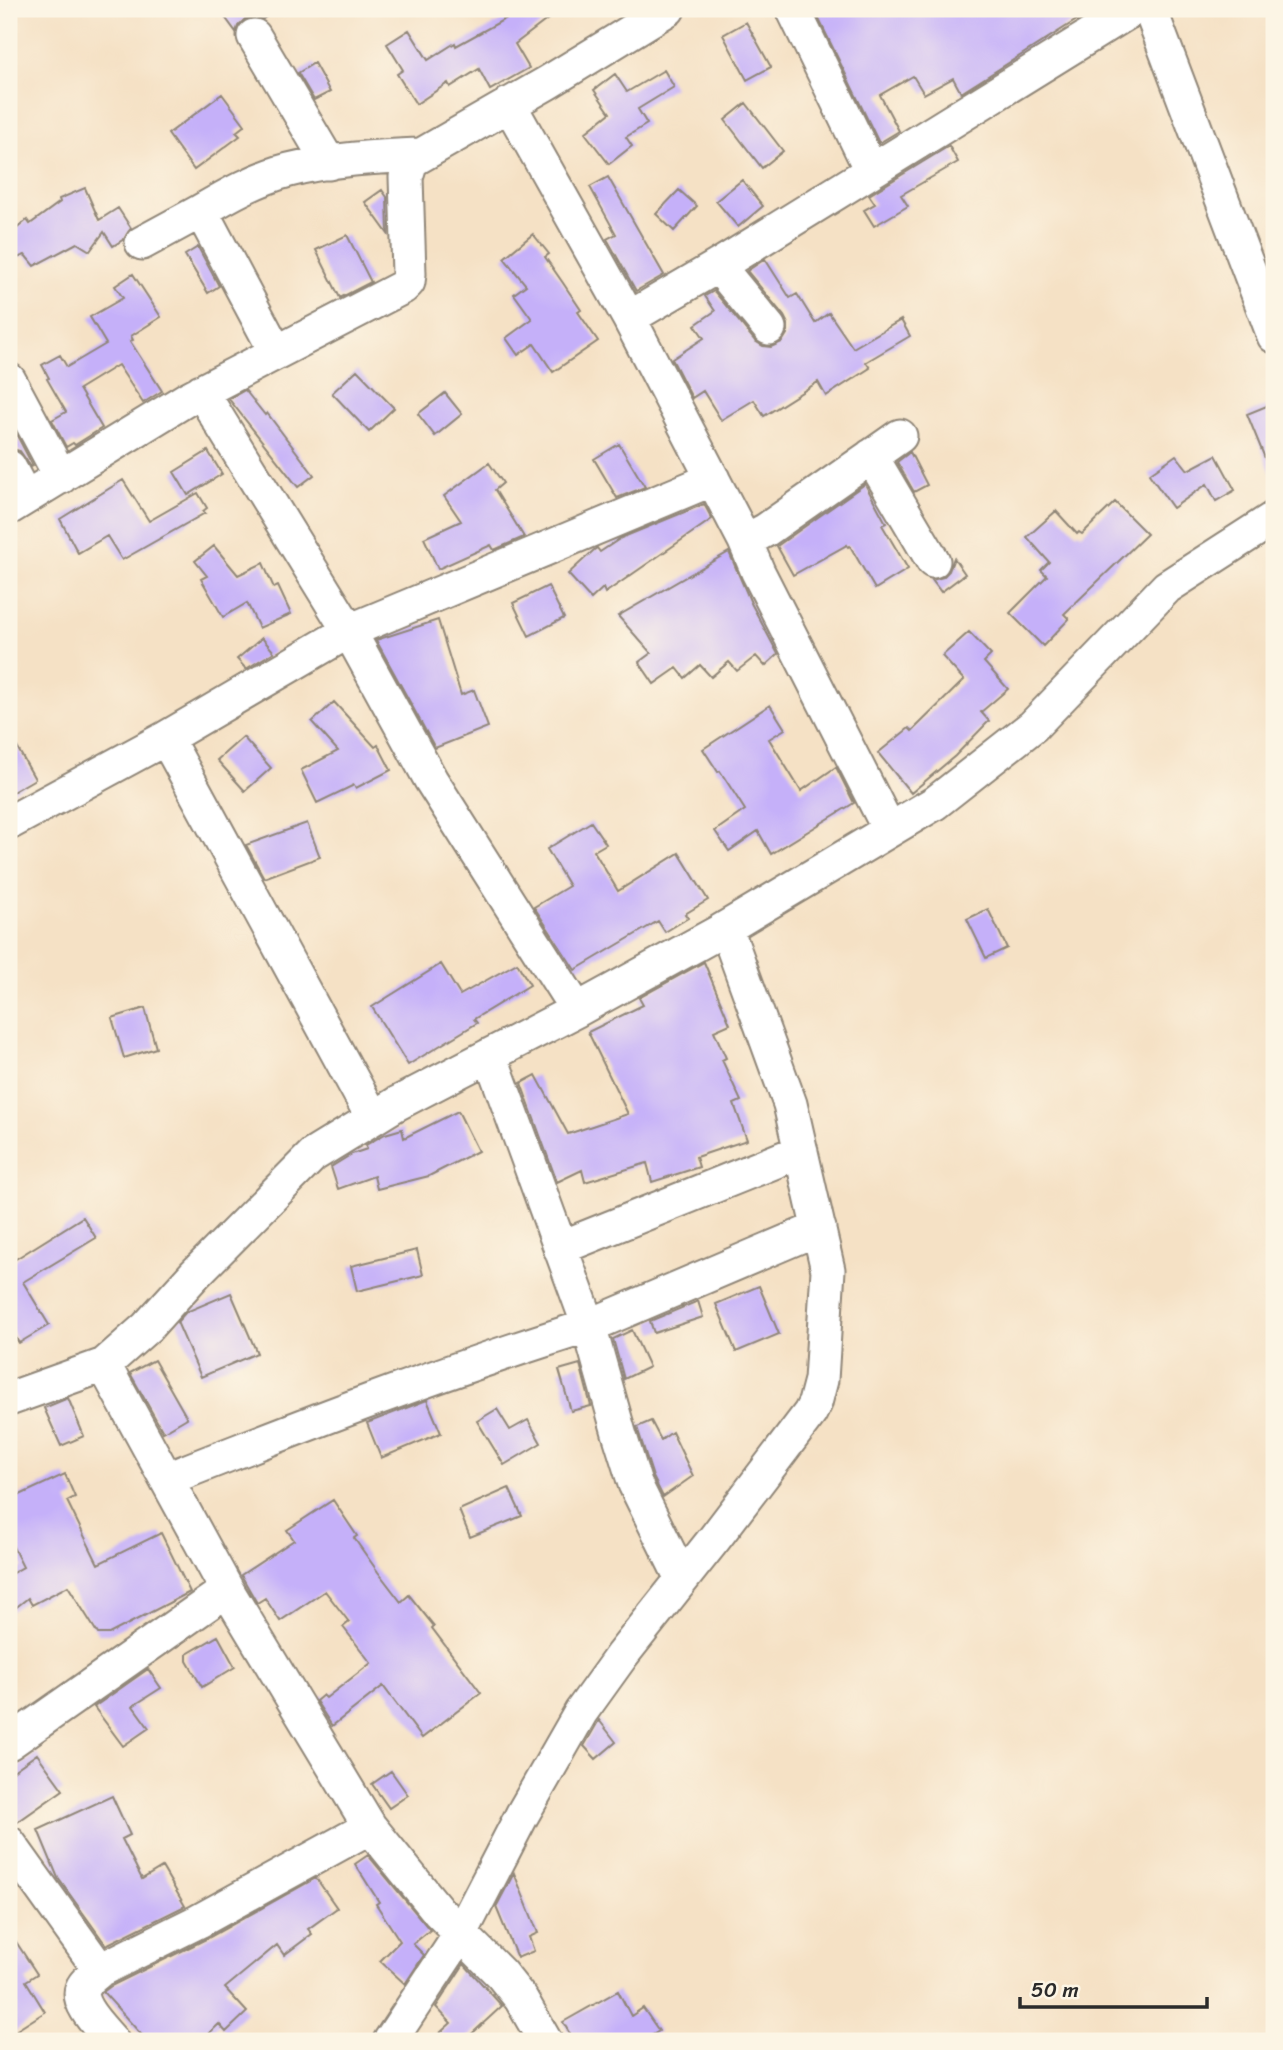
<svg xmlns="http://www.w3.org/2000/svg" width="1283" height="2050" font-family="Sriracha,sans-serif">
	<rect width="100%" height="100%" fill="#fcf5e5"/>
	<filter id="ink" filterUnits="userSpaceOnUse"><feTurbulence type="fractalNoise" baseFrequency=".0143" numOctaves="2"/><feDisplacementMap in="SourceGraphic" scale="14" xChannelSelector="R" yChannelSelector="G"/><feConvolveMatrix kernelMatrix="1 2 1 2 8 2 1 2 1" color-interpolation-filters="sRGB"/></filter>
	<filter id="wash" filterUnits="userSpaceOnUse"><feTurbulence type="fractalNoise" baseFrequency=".00686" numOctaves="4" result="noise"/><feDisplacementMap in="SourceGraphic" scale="28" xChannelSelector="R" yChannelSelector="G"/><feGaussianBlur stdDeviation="1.57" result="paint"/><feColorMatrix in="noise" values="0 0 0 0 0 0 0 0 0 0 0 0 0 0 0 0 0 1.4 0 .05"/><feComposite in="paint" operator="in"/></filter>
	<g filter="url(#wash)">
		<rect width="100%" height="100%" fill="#f5e1c5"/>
		<g id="blocks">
			<path fill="#c5b0f9" d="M 219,9 L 276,9 L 263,19 L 253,17 L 245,19 L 238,26 L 236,32 Z
				M 523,9 L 561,9 L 515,44 L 529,68 L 490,90 L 479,69 L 450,87 L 448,83 L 416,104 L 397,74 L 403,70 L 387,44 L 409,30 L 428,60 L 455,43 L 456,46 Z
				M 814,9 L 1094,9 L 961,93 L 953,78 L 924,94 L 913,76 L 880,95 L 899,131 L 879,143 Z
				M 746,22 L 771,67 L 747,80 L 723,35 Z
				M 314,63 L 330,92 L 314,100 L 298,73 Z
				M 664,70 L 674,87 L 638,109 L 647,124 L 626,137 L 632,146 L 609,164 L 585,133 L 610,113 L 594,90 L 615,74 L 627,92 Z
				M 222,94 L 245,125 L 236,132 L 240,136 L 194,170 L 168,134 Z
				M 746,103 L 783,151 L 762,168 L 725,120 Z
				M 949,146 L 958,162 L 901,195 L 908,206 L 874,226 L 864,210 L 875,204 L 869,195 Z
				M 608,177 L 664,275 L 636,291 L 607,239 L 616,234 L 590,187 Z
				M 742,180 L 763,206 L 738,227 L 716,201 Z
				M 85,188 L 99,220 L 118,208 L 131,228 L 124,239 L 113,246 L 104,232 L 90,251 L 77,243 L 34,266 L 25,255 L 9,261 L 9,235 L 27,220 L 30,224 L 60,202 L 59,199 Z
				M 382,190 L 387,197 L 388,234 L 365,202 Z
				M 679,190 L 697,206 L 674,231 L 656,214 Z
				M 533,234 L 549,254 L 545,257 L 563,283 L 581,310 L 578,312 L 598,341 L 553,372 L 534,344 L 518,355 L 506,338 L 532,319 L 514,294 L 526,285 L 504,258 Z
				M 347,235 L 371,282 L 340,298 L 316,250 Z
				M 198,247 L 219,286 L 208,293 L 185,255 Z
				M 765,259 L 790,298 L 797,294 L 815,323 L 829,313 L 853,348 L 901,320 L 910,336 L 866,362 L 870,368 L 826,396 L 818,382 L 764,416 L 754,400 L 721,420 L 703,391 L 692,398 L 672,359 L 704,338 L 695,325 L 715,311 L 705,296 L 714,291 L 755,341 L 763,346 L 771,347 L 782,342 L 787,334 L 788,324 L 784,316 L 747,271 Z
				M 133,274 L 161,317 L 131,336 L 133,340 L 130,341 L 162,391 L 143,403 L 118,365 L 79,389 L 102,428 L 75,445 L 73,443 L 66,447 L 52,420 L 66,412 L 47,379 L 49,378 L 42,365 L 60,355 L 67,367 L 106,344 L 90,317 L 123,298 L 115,286 Z
				M 357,370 L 394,408 L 369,432 L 332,393 Z
				M 245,390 L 265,415 L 267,413 L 314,475 L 298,487 L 229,399 Z
				M 445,393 L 462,414 L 435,436 L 418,414 Z
				M 1274,403 L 1274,478 L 1273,478 L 1247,414 Z
				M 10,422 L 33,466 L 31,467 L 20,451 L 9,448 Z
				M 619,444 L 645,487 L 617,498 L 594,459 Z
				M 208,451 L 222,474 L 188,495 L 174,472 Z
				M 910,452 L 927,485 L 914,492 L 897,462 Z
				M 1176,455 L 1188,470 L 1216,455 L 1235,490 L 1216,501 L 1207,484 L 1173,508 L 1149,474 Z
				M 489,463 L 503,483 L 495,490 L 524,537 L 494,550 L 491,545 L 438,569 L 424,538 L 461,521 L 444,496 Z
				M 123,480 L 149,521 L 198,493 L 207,508 L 203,511 L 205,513 L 122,560 L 107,536 L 78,553 L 60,519 Z
				M 865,484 L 886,523 L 882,525 L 908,569 L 875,589 L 850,546 L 848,547 L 847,545 L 793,575 L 777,546 Z
				M 1115,502 L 1147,534 L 1064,614 L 1069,619 L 1043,646 L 1010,613 L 1047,576 L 1041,570 L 1049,562 L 1027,537 L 1056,511 L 1077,534 L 1079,532 L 1082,534 Z
				M 704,504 L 712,519 L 605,593 L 603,588 L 591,599 L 568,574 L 594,550 L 597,548 L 600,552 L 621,538 Z
				M 214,546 L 238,575 L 263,563 L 274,588 L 278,586 L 291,614 L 259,628 L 247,603 L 223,617 L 201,579 L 207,576 L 195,561 Z
				M 729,552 L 751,603 L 778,654 L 765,666 L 756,656 L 737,671 L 729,662 L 711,677 L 700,665 L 685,678 L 677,668 L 654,684 L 639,662 L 651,653 L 618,616 Z
				M 954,558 L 965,574 L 941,592 L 932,580 L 943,577 L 949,571 Z
				M 548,586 L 564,618 L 529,636 L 513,603 Z
				M 438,620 L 461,695 L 474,690 L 488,727 L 435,748 L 376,640 Z
				M 969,632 L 991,655 L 984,662 L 1008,689 L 981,712 L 989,721 L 955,756 L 911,793 L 878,753 L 909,728 L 912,731 L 964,680 L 942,656 Z
				M 262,638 L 274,652 L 246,669 L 237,659 Z
				M 334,702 L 375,747 L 378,745 L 391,770 L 356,788 L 354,785 L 317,803 L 301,770 L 338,751 L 312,722 Z
				M 770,705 L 785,729 L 769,739 L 801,791 L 836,767 L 854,803 L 771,854 L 758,831 L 729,851 L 715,831 L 745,810 L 720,771 L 718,772 L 703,749 Z
				M 9,733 L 35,779 L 9,794 Z
				M 243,737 L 271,768 L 245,791 L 217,760 Z
				M 591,822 L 606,844 L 594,851 L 618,891 L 679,853 L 708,900 L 685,914 L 688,918 L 665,932 L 658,921 L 575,970 L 534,907 L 569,886 L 547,849 Z
				M 307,823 L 320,857 L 264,878 L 246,845 Z
				M 988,909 L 1007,948 L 986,958 L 967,919 Z
				M 704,962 L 730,1024 L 714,1031 L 726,1058 L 722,1060 L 741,1101 L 734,1104 L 747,1140 L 696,1157 L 699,1167 L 652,1182 L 647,1163 L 585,1182 L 582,1170 L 557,1182 L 521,1083 L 536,1075 L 568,1134 L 628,1114 L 588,1032 L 643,1005 L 639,998 Z
				M 517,963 L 530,985 L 474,1019 L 477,1023 L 408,1065 L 372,1007 L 441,964 L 460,995 Z
				M 145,1008 L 156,1048 L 124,1058 L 112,1018 Z
				M 458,1111 L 478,1151 L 429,1176 L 377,1189 L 374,1176 L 338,1189 L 331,1167 L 352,1154 L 367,1149 L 366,1145 L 385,1134 L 402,1129 L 404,1138 Z
				M 83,1217 L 96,1238 L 23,1282 L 49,1325 L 19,1343 L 9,1327 L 9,1259 L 11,1262 Z
				M 417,1250 L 423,1275 L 357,1291 L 351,1266 Z
				M 759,1286 L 779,1334 L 736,1352 L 716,1304 Z
				M 231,1293 L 257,1353 L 201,1377 L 177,1322 L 186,1312 Z
				M 698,1301 L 703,1317 L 654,1333 L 650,1321 Z
				M 632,1330 L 649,1367 L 624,1379 L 613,1339 Z
				M 154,1360 L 187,1418 L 163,1432 L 130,1373 Z
				M 580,1364 L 591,1406 L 571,1411 L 559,1370 Z
				M 68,1398 L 84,1436 L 61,1446 L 44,1408 Z
				M 427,1400 L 441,1433 L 381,1458 L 367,1423 Z
				M 497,1409 L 510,1430 L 528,1420 L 541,1443 L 504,1465 L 477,1421 Z
				M 651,1421 L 661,1440 L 672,1432 L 693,1476 L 663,1497 L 653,1477 L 637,1427 Z
				M 65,1474 L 75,1497 L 67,1501 L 98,1564 L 161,1533 L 190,1592 L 109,1634 L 98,1634 L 68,1586 L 32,1605 L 28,1598 L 9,1613 L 9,1575 L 23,1567 L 9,1539 L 9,1500 Z
				M 509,1488 L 522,1516 L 470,1537 L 459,1510 Z
				M 333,1500 L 357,1536 L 354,1538 L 378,1572 L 401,1602 L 409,1595 L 434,1626 L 432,1628 L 481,1693 L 422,1738 L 383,1686 L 332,1726 L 316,1701 L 323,1695 L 326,1698 L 371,1663 L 343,1627 L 349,1622 L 325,1591 L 280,1621 L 265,1598 L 257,1603 L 241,1575 L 294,1540 L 287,1530 Z
				M 218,1636 L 235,1667 L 202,1687 L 187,1661 L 187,1654 Z
				M 148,1669 L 161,1688 L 133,1706 L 149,1728 L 123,1746 L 94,1707 Z
				M 599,1720 L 616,1742 L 596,1759 L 584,1746 Z
				M 37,1754 L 63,1790 L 16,1823 L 9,1813 L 9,1774 Z
				M 391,1771 L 408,1795 L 389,1808 L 372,1784 Z
				M 112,1796 L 130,1835 L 122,1839 L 142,1879 L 162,1867 L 185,1906 L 106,1945 L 58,1878 L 38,1830 Z
				M 368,1855 L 430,1930 L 413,1944 L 424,1955 L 405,1984 L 380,1961 L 400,1941 L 376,1904 L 379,1902 L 355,1864 Z
				M 514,1873 L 538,1933 L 529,1937 L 534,1951 L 517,1958 L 496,1907 Z
				M 316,1878 L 337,1908 L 308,1929 L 312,1934 L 284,1955 L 277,1945 L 225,1988 L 247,2012 L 226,2032 L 219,2024 L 201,2041 L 147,2041 L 103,1992 L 111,1986 L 208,1938 Z
				M 9,1931 L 37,1974 L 26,1981 L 45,2012 L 9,2035 Z
				M 464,1964 L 502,2006 L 464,2041 L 431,2041 L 451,2023 L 436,2007 Z
				M 618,1991 L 631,2016 L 643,2008 L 659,2031 L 643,2041 L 574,2041 L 563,2022 Z"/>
		</g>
	</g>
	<g filter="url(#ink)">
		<use href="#blocks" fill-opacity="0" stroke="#908678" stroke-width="2"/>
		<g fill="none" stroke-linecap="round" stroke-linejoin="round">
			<g stroke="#908678" stroke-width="37">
				<path id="minor" d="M 793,9 L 871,170
					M 1150,9 L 1274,336
					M 254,36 L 329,163
					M 509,104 L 629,318
					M 142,243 L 201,211
					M 718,266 L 769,328
					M 276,352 L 201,211 C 228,195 258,178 289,170 C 332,159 375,157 418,155
					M 9,380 L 61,477
					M 201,391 L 349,631 L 431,780 L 577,1010
					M 871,456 L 933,561
					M 9,467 L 25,497
					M 9,508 L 187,399 L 403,287 L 408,282 L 409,274 L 406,177 L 411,161 L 547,83 L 668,9
					M 745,541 L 629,318 L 718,266 L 1133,9
					M 166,738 L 373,1118
					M 9,823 L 166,738 L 349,631 L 713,479
					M 889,829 L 758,572 L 745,541 L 766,530 L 900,436
					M 560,1248 L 801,1151
					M 104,1365 L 227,1590 L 370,1827 L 439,1912 L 501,1974 L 521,1999 L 545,2041
					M 9,1399 L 104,1365 L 147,1327 L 195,1274 L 313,1155 L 396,1104 L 577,1010 L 719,932 L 935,803 L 1033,726 L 1167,587 L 1274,518
					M 167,1479 C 306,1424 446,1370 589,1326 L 490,1055
					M 682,1579 L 635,1484 L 619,1433 L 589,1326 L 819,1228
					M 9,1743 L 227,1590
					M 9,1843 L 100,1970 L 199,1921 L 370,1827
					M 100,1970 C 95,1975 88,1979 84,1985 C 72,2001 102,2029 112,2041
					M 390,2041 L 460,1935 L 522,1815 L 581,1712 L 622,1655 L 715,1538 L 810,1413 L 815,1403 L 821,1380 L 828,1270 L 790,1104 L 726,928"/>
			</g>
			<use href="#minor" stroke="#fff" stroke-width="33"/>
		</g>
	</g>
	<rect width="1283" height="2050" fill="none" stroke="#fcf5e5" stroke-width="35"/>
	<path d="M1020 1997v10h187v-10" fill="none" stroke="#2b2b2b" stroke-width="3.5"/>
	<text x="1031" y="1997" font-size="21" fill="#2b2b2b" stroke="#fcf5e5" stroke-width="5" paint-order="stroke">50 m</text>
</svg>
